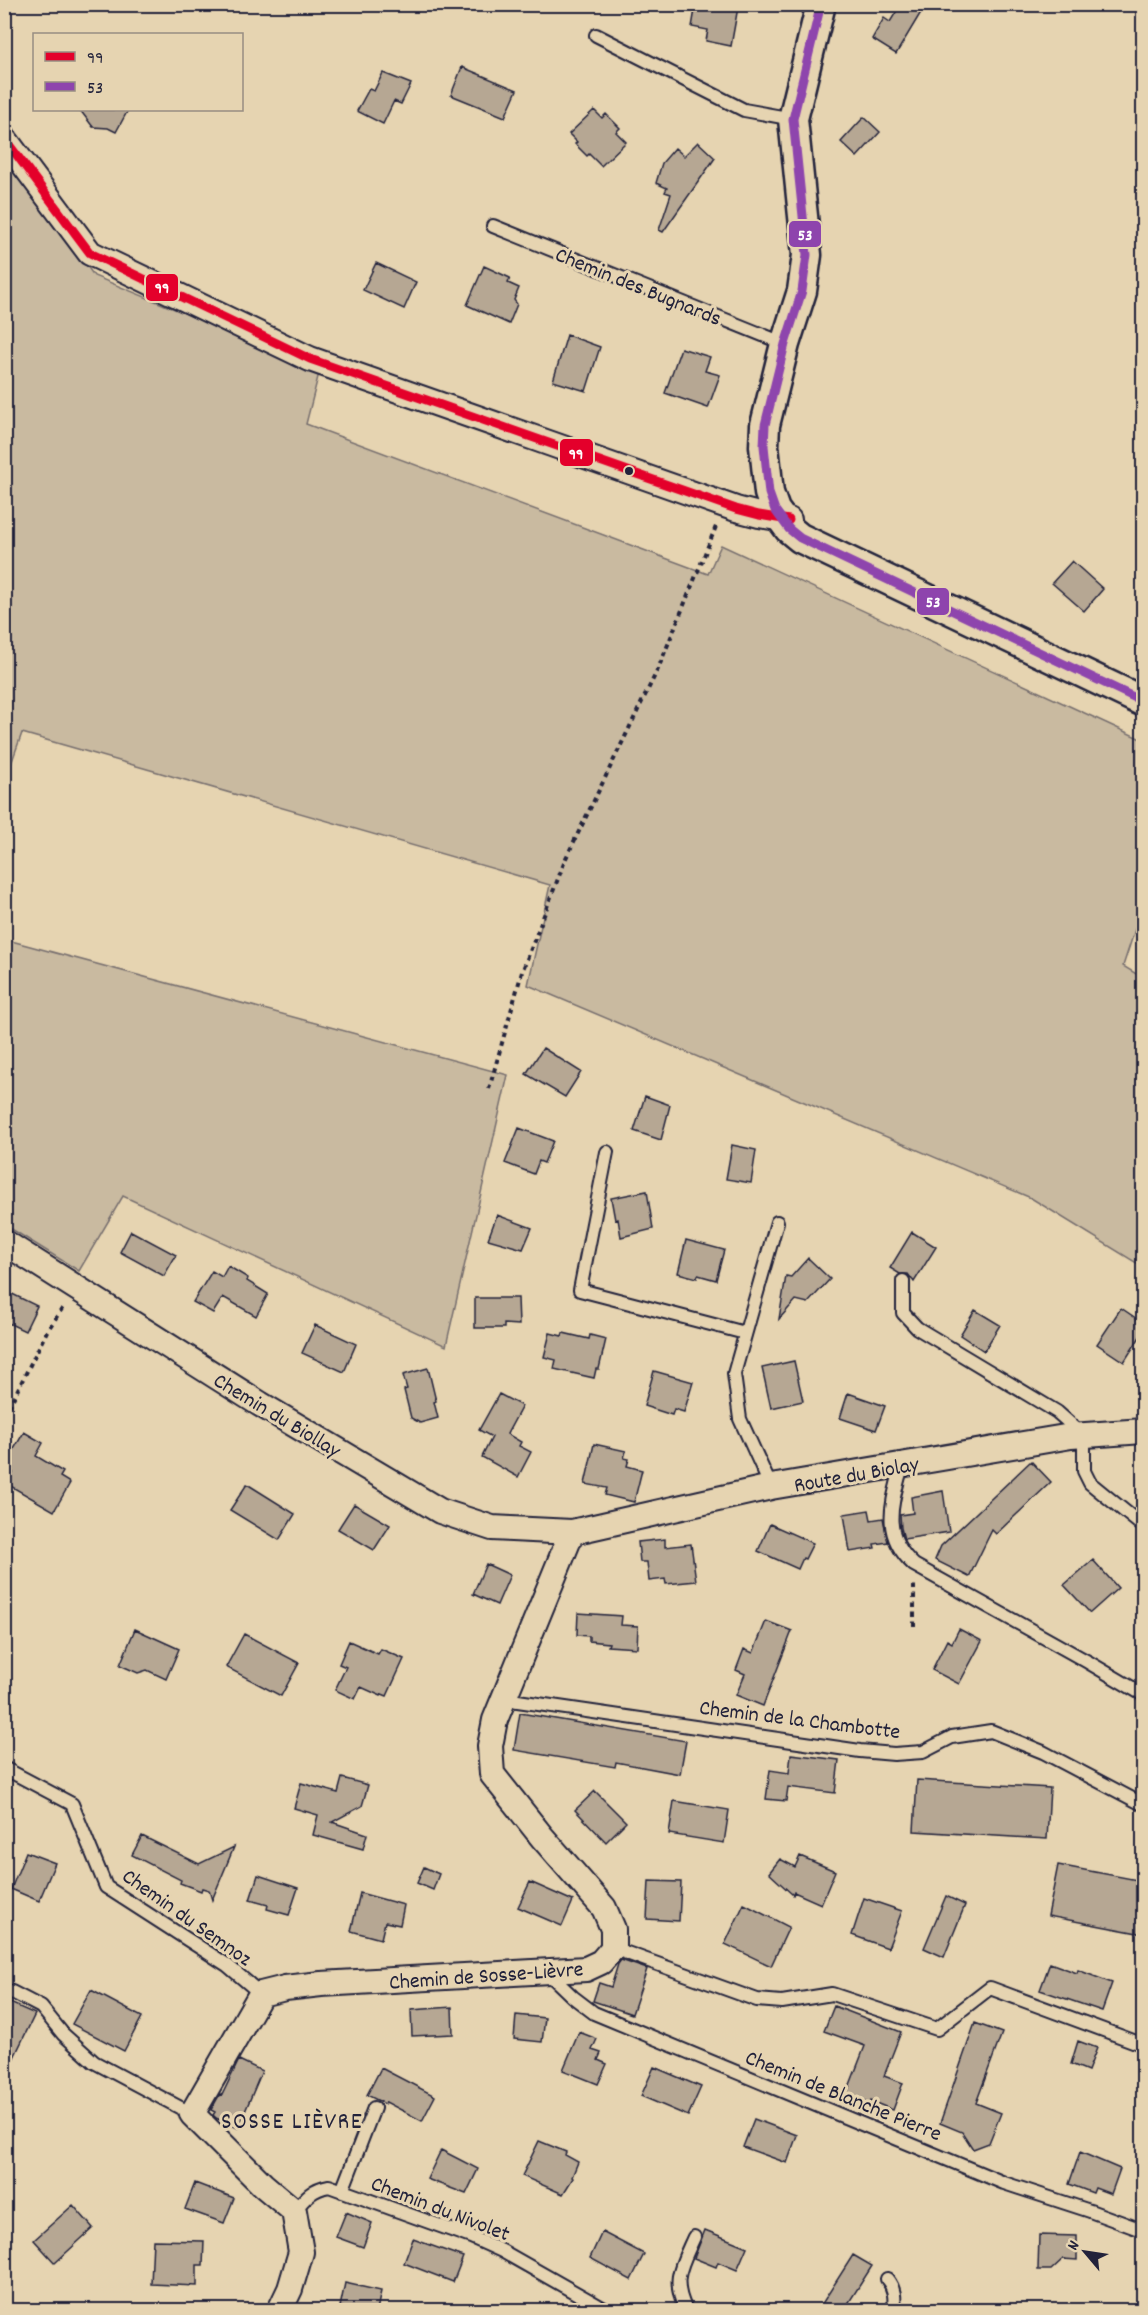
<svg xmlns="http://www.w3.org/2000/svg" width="1148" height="2315" font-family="Dekko,sans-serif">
	<rect width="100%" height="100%" fill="#e6d4b1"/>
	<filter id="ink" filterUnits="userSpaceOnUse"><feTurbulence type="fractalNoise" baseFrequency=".0167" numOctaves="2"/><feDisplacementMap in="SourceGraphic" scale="12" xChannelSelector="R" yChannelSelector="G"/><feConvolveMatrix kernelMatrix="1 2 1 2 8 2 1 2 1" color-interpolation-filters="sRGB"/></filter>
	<g filter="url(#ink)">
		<path fill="#c9baa0" stroke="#766e6e" stroke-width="1.5" d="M 5,154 L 9,156 L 94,276 L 320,369 L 306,424 L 708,574 L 721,545 L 1143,740 L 1143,905 L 1123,966 L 1143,978 L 1143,1267 L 1031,1198 L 528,985 L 550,885 L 22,733 L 5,781 Z
			M 4,939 L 508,1075 L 446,1346 L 123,1196 L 79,1271 L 5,1225 Z"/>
		<path fill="#b6a793" stroke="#22223b" stroke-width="1.5" d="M 696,4 L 722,4 L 738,7 L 731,46 L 706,41 L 708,30 L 692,27 Z
			M 901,4 L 926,4 L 896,54 L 872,39 L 884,18 L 890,22 Z
			M 462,67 L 517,90 L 505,117 L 451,95 Z
			M 383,73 L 411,84 L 401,104 L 394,101 L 383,124 L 357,111 L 369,89 L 374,91 Z
			M 80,110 L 128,110 L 116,132 L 108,128 L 93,127 Z
			M 594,110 L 602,118 L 606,114 L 620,128 L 616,132 L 626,142 L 601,166 L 589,154 L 587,156 L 575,144 L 577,142 L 569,134 Z
			M 864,117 L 880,132 L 857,157 L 841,142 Z
			M 698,142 L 715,158 L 663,232 L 659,230 L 671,194 L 665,192 L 667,188 L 656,183 L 662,163 L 675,148 L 684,156 Z
			M 376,263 L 416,282 L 404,309 L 363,290 Z
			M 484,266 L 510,278 L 508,283 L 519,288 L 514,300 L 517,304 L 509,324 L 467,305 Z
			M 567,335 L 600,347 L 586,391 L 553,381 Z
			M 681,348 L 710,357 L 705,371 L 720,375 L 708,408 L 665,393 Z
			M 1072,561 L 1103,589 L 1084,611 L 1052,583 Z
			M 543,1048 L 581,1072 L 565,1097 L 526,1074 Z
			M 645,1096 L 670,1105 L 661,1140 L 634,1131 Z
			M 519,1128 L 553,1141 L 544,1163 L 539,1161 L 534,1174 L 505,1163 Z
			M 732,1145 L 756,1150 L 751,1183 L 726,1179 Z
			M 647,1191 L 653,1229 L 621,1237 L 618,1219 L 615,1220 L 611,1198 Z
			M 497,1215 L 532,1228 L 523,1249 L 488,1239 Z
			M 131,1231 L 176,1255 L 164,1276 L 120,1252 Z
			M 912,1232 L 936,1247 L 914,1282 L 908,1274 L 900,1274 L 890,1268 Z
			M 686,1240 L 724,1250 L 716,1280 L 698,1275 L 697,1278 L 678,1273 Z
			M 808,1258 L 830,1279 L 808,1303 L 796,1300 L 779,1319 L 786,1276 L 791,1277 Z
			M 228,1266 L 248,1278 L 247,1281 L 268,1294 L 256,1316 L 223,1297 L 213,1313 L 193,1302 L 212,1271 L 222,1277 Z
			M 4,1290 L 37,1306 L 25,1331 L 4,1321 Z
			M 475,1298 L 518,1298 L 519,1325 L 504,1324 L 504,1328 L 475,1328 Z
			M 1121,1308 L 1143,1323 L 1143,1332 L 1124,1362 L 1097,1344 Z
			M 975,1310 L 1000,1325 L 984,1351 L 960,1335 Z
			M 315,1325 L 356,1344 L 344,1372 L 302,1353 Z
			M 550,1333 L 562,1336 L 563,1333 L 589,1339 L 590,1335 L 606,1339 L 599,1369 L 596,1369 L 594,1378 L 554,1369 L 556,1360 L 544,1357 Z
			M 794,1361 L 803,1401 L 771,1408 L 762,1368 Z
			M 428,1368 L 436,1401 L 434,1402 L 438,1418 L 420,1423 L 411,1418 L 404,1390 L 407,1389 L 403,1375 Z
			M 654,1371 L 693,1382 L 684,1412 L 674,1409 L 672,1415 L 644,1406 Z
			M 848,1393 L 885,1406 L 876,1430 L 840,1418 Z
			M 499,1394 L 522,1406 L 507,1434 L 521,1442 L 519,1446 L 531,1452 L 518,1477 L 482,1457 L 492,1437 L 479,1430 Z
			M 24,1432 L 43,1443 L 36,1456 L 63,1472 L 60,1477 L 70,1483 L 54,1511 L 7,1484 L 13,1473 L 4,1466 Z
			M 594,1444 L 626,1451 L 624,1458 L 629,1459 L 627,1466 L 642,1470 L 634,1502 L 605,1495 L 607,1488 L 585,1484 Z
			M 1031,1461 L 1051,1482 L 996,1534 L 992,1530 L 969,1577 L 935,1560 L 941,1546 Z
			M 247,1484 L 295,1514 L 279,1540 L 230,1510 Z
			M 943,1491 L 949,1532 L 904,1539 L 901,1528 L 900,1515 L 913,1513 L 911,1497 Z
			M 354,1504 L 390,1525 L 374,1550 L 338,1529 Z
			M 869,1510 L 871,1520 L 883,1518 L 888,1542 L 874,1544 L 875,1548 L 850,1552 L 844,1514 Z
			M 770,1524 L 813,1543 L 805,1559 L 803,1558 L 798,1569 L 758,1551 Z
			M 665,1539 L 665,1547 L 691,1544 L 696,1581 L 666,1584 L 665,1579 L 649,1581 L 647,1562 L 640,1562 L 638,1542 Z
			M 1093,1560 L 1118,1588 L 1090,1613 L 1064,1585 Z
			M 486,1564 L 510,1575 L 497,1605 L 473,1594 Z
			M 578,1613 L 622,1616 L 621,1625 L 638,1626 L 637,1648 L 608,1646 L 609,1643 L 589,1641 L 589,1636 L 577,1635 Z
			M 766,1621 L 792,1631 L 763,1706 L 736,1695 L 745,1674 L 736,1670 L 744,1649 L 753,1653 Z
			M 135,1629 L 179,1649 L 166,1679 L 147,1670 L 138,1673 L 120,1665 Z
			M 959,1629 L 982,1641 L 959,1684 L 932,1670 L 947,1640 L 952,1643 Z
			M 244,1634 L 299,1663 L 281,1696 L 226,1667 Z
			M 349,1641 L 378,1654 L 381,1649 L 404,1659 L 387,1696 L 382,1694 L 381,1696 L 361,1687 L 355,1699 L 335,1690 L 346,1667 L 339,1664 Z
			M 520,1713 L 686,1741 L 680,1774 L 616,1762 L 615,1767 L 514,1750 Z
			M 791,1754 L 839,1760 L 835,1793 L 788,1787 L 786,1801 L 766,1799 L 770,1770 L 789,1773 Z
			M 342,1778 L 368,1785 L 362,1806 L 332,1822 L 367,1834 L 363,1849 L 313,1835 L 318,1815 L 294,1808 L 301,1783 L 338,1793 Z
			M 917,1780 L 1050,1788 L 1047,1839 L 914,1831 Z
			M 595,1791 L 626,1822 L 606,1842 L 575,1810 Z
			M 674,1801 L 729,1810 L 724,1843 L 669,1834 Z
			M 142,1836 L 199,1864 L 234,1847 L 212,1900 L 209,1890 L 202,1888 L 201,1891 L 180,1883 L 181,1880 L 132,1855 Z
			M 26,1852 L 55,1863 L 39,1901 L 11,1889 Z
			M 800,1856 L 835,1871 L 821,1904 L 794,1892 L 793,1895 L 769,1873 L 780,1859 L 795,1867 Z
			M 1058,1865 L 1143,1881 L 1143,1934 L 1048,1916 Z
			M 424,1867 L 439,1874 L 433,1890 L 417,1883 Z
			M 258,1875 L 298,1888 L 289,1915 L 267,1909 L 268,1905 L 250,1900 Z
			M 649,1881 L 681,1882 L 679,1921 L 647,1919 Z
			M 530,1882 L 573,1901 L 562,1926 L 518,1907 Z
			M 360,1893 L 404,1905 L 400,1925 L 385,1922 L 381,1939 L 351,1931 Z
			M 946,1896 L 965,1905 L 944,1957 L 924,1948 Z
			M 864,1898 L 902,1911 L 888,1948 L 852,1935 Z
			M 744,1904 L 789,1927 L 771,1966 L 725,1944 Z
			M 621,1960 L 647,1969 L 632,2014 L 593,2001 L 599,1983 L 611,1987 L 618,1964 Z
			M 1050,1963 L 1077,1973 L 1078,1970 L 1112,1983 L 1102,2011 L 1040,1990 Z
			M 91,1990 L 142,2017 L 124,2051 L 72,2024 Z
			M 4,2002 L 8,2002 L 35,2014 L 4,2078 Z
			M 834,2006 L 901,2032 L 884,2076 L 903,2083 L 893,2110 L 871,2101 L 870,2104 L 846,2095 L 865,2046 L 824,2031 Z
			M 452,2007 L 453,2034 L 412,2036 L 411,2010 Z
			M 516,2015 L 545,2018 L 542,2042 L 514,2039 Z
			M 975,2023 L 1002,2033 L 976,2103 L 1001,2113 L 989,2143 L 973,2149 L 962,2132 L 940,2123 Z
			M 579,2032 L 597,2039 L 592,2050 L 601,2053 L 598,2060 L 607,2064 L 598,2084 L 563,2070 Z
			M 1078,2041 L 1097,2048 L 1088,2071 L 1071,2064 Z
			M 239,2060 L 262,2071 L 238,2128 L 216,2118 L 213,2115 L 215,2112 L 211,2110 L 220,2094 L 222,2095 Z
			M 654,2067 L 701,2087 L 688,2116 L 641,2096 Z
			M 381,2068 L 435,2096 L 422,2121 L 386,2102 L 385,2104 L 367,2095 Z
			M 754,2119 L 797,2135 L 787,2163 L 743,2147 Z
			M 539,2141 L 566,2152 L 565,2155 L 578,2162 L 572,2177 L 573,2178 L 563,2194 L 522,2176 Z
			M 441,2150 L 478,2169 L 466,2194 L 427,2179 Z
			M 1080,2152 L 1120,2169 L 1111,2194 L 1095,2188 L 1093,2193 L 1069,2184 Z
			M 195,2183 L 234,2198 L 224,2223 L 185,2209 Z
			M 73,2205 L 93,2228 L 55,2263 L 34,2240 Z
			M 346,2212 L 372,2223 L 363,2247 L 336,2237 Z
			M 705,2230 L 747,2247 L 737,2270 L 718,2262 L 716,2267 L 694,2258 Z
			M 602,2232 L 644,2254 L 631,2280 L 590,2258 Z
			M 1039,2235 L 1077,2236 L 1077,2260 L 1063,2259 L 1051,2270 L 1038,2270 Z
			M 413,2239 L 463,2257 L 453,2282 L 404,2263 Z
			M 153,2240 L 204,2241 L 203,2265 L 197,2265 L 197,2286 L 151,2284 Z
			M 853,2255 L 872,2266 L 844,2310 L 818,2310 Z
			M 345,2283 L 381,2291 L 377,2310 L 356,2310 L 340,2307 Z"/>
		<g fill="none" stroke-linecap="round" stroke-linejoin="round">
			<g stroke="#22223b" stroke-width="16">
				<path id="service" d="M 596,35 L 744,110 L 793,119
					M 493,226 L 785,344
					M 607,1152 L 580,1290 L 745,1333
					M 903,1281 L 903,1313 L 917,1328 L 1057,1412 L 1084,1436 L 1084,1471 L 1090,1483 L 1144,1527
					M 902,1465 C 892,1504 880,1534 914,1565 L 1088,1662 L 1144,1695
					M 771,1487 L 740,1419 L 734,1374 L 777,1222
					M 504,1699 L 860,1751 L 894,1754 L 923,1752 L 952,1737 L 991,1731 L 1043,1752 L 1144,1805
					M 4,1768 L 72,1804 L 106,1887 L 227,1965 L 261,1994
					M 613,1948 L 757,2000 L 782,2002 L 832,1994 L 937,2029 L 990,1988 L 1144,2045
					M 548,1973 L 573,1997 L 594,2013 L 1004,2183 L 1090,2211 L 1139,2229
					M 4,1994 L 12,1992 L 41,2007 L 63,2034 L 94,2062 L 192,2114
					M 342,2191 L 374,2108
					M 294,2211 C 305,2198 312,2189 329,2186 L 471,2237 L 502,2251 L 606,2310
					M 887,2279 C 895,2289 895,2298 894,2310
					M 686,2310 C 671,2280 681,2266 694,2237"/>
			</g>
			<g stroke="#22223b" stroke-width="28">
				<path id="minor" d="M 4,138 L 90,253 L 310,359 L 736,509 L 759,515 L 789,520
					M 4,1242 L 260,1404 L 440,1511 L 492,1528 L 572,1532 L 771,1487 L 1071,1436 L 1144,1431
					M 280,2310 L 290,2289 L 301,2252 L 294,2211 L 263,2185 L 192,2114 L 261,1994 L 285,1988 L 321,1984 L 586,1969 L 601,1962 L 613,1948 L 613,1929 L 604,1908 L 542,1837 L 492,1774 L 490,1746 L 495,1720 L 572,1532"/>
			</g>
			<g stroke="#22223b" stroke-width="33">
				<path id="tertiary" d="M 821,4 L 793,119 L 807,255 L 802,291 L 785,344 L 765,425 L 764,446 L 769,493 L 775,510 L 789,529 L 800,538 L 1144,702"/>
			</g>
			<path stroke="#22223b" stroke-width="4" stroke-dasharray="4.5 4.5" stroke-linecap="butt" d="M 489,1089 L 522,972 L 566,858 L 658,669 L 717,524
				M 9,1407 L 47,1331 L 64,1306
				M 914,1626 L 914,1584"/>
			<use href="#service" stroke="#e6d4b1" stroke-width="12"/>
			<use href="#minor" stroke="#e6d4b1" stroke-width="24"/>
			<use href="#tertiary" stroke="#e6d4b1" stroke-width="28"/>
			<g stroke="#e6d4b1" stroke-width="14">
				<path id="bus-1" d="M 4,138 L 90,253 L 310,359 L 736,509 L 759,515 L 789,520"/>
			</g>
			<g stroke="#e6d4b1" stroke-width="14">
				<path id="bus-2" d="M 821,4 L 793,119 L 807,255 L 802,291 L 785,344 L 765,425 L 764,446 L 769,493 L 775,510 L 789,529 L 800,538 L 1144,702"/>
			</g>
			<use href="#bus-1" stroke="#e4002b" stroke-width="9"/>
			<use href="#bus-2" stroke="#8e44ad" stroke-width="9"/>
		</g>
	</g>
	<circle fill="#22223b" stroke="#e6d4b1" stroke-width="2" cx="629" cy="471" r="5"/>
	<g text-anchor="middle" stroke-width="6" stroke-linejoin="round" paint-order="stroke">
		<g font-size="22" fill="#22223b" stroke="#e6d4b1">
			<text transform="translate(639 285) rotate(22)" y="8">Chemin des Bugnards</text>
			<text transform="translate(278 1414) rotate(31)" y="8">Chemin du Biollay</text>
			<text transform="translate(856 1473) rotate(-10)" y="8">Route du Biolay</text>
			<text transform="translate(800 1718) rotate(7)" y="8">Chemin de la Chambotte</text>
			<text transform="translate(188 1916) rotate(35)" y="8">Chemin du Semnoz</text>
			<text transform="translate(486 1974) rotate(-4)" y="8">Chemin de Sosse-Lièvre</text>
			<text transform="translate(844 2094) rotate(22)" y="8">Chemin de Blanche Pierre</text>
			<text transform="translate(441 2207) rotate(21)" y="8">Chemin du Nivolet</text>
		</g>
		<g font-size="24" letter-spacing="1.5" fill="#22223b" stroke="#e6d4b1">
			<text x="292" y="2128">SOSSE LIÈVRE</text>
		</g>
	</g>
	<g stroke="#e6d4b1" stroke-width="2">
		<rect x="788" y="220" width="34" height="28" rx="6" fill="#8e44ad"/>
		<rect x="145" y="273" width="34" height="29" rx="6" fill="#e4002b"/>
		<rect x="559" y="438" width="35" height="29" rx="6" fill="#e4002b"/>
		<rect x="916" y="587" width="34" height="29" rx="6" fill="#8e44ad"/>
	</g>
	<g font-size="16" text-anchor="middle" font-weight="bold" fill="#fff">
		<text x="805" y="240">53</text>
		<text x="162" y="293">99</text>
		<text x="576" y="459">99</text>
		<text x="933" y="607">53</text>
	</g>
	<rect width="1148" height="2315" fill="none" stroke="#e6d4b1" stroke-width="24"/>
	<rect x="12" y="12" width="1124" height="2291" fill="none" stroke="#22223b" stroke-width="2" filter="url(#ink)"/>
	<rect x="33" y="33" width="210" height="78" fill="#e6d4b1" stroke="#988d82" stroke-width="1.5"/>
	<rect x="45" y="52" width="30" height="9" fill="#e4002b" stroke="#988d82" stroke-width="1.5"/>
	<text x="87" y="63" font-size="18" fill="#22223b">99</text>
	<rect x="45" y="82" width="30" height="9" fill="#8e44ad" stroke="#988d82" stroke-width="1.5"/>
	<text x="87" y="93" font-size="18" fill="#22223b">53</text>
	<g transform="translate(1085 2252) rotate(299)" stroke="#e6d4b1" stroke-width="4.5" paint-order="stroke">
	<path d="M0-4.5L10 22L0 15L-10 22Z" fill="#22223b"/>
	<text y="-9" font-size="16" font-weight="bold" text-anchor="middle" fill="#22223b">N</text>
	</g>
</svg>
